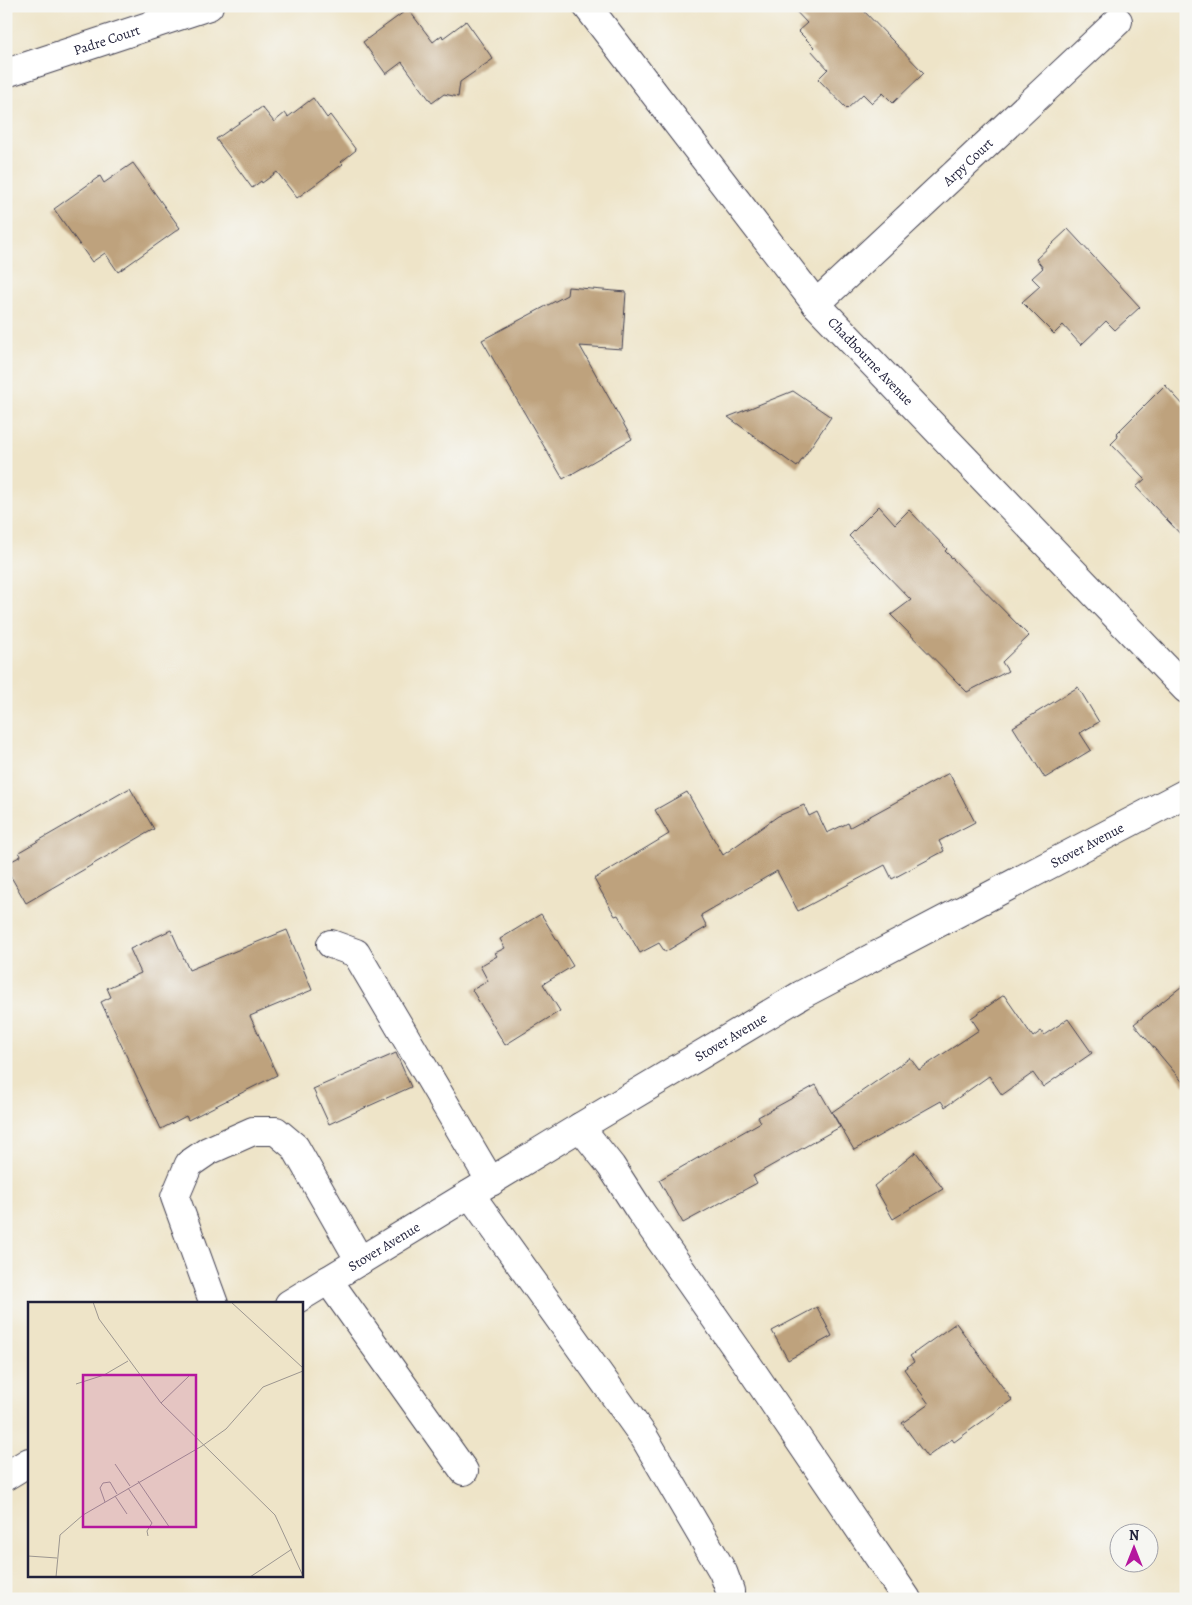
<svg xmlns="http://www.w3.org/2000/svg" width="1192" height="1605" font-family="Alegreya,serif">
	<rect width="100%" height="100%" fill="#f6f6f2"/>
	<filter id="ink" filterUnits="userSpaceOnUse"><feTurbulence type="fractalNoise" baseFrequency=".02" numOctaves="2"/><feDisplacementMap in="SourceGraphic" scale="10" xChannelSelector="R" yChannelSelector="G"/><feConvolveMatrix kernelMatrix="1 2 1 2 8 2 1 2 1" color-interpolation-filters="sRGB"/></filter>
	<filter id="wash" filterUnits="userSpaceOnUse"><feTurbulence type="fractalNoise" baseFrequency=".0096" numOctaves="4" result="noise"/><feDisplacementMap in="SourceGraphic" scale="20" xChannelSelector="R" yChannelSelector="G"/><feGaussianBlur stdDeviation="1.12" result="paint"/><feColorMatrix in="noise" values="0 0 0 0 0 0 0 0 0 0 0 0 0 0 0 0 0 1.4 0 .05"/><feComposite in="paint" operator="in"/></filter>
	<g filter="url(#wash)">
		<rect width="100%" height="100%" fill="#eee4c8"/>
		<g id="blocks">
			<path fill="#bea27d" d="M 791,6 L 859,6 L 924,73 L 893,103 L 883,93 L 872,103 L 863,94 L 847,109 L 818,79 L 828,69 L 811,50 L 814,47 L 798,31 L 807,23 Z
				M 408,9 L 433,42 L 442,35 L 443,38 L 466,21 L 493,59 L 460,82 L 458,97 L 444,94 L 432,103 L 402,62 L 386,74 L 363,42 Z
				M 313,98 L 327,118 L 330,115 L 356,150 L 341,162 L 343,164 L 297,198 L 277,172 L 262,183 L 261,181 L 252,188 L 216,139 L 262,107 L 274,122 L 285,113 L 288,117 Z
				M 133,163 L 180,228 L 118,272 L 105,253 L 92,262 L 54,209 L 100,176 L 104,183 Z
				M 1068,229 L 1140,307 L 1115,330 L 1106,321 L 1081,345 L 1063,325 L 1054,334 L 1022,302 L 1040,286 L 1032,278 L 1043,268 L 1036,259 Z
				M 568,287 L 626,292 L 622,349 L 580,346 L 632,439 L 563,479 L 482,340 L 567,295 Z
				M 1165,385 L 1186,408 L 1186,540 L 1136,487 L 1145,479 L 1111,444 L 1118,437 L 1116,434 Z
				M 793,391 L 831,417 L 797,467 L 728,417 Z
				M 879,506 L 895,524 L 909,510 L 947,549 L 945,551 L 1029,636 L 1002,662 L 1008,671 L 967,692 L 891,615 L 911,600 L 849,536 Z
				M 1078,687 L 1099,722 L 1080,733 L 1091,750 L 1045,778 L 1013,727 Z
				M 949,773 L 975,822 L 939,841 L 944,851 L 892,879 L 885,865 L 798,911 L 777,871 L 701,915 L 707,927 L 665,952 L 659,943 L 640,953 L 618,915 L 615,916 L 594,879 L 669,834 L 655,810 L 687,792 L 723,855 L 778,816 L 804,805 L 809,816 L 817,812 L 827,833 L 848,823 L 850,827 Z
				M 130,788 L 154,829 L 26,903 L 6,868 L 6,864 L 21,856 L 19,852 Z
				M 541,914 L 573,966 L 543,984 L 560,1011 L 505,1045 L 472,990 L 488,981 L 480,966 L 497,956 L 495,953 L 505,948 L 500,939 Z
				M 171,930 L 189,970 L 287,930 L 312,990 L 250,1016 L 277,1075 L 188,1120 L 186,1116 L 161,1129 L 101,1002 L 111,997 L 107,988 L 141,973 L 130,949 Z
				M 1186,983 L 1186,1086 L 1134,1024 Z
				M 1004,995 L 1033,1037 L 1041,1031 L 1044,1035 L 1068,1019 L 1092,1053 L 1043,1087 L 1033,1073 L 1002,1095 L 989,1076 L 945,1107 L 941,1101 L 854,1150 L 832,1112 L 910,1058 L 919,1070 L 979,1030 L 971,1018 Z
				M 396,1053 L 411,1087 L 329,1124 L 313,1089 Z
				M 816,1085 L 840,1127 L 753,1176 L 757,1183 L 683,1223 L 659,1180 L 761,1122 L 758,1117 Z
				M 916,1152 L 943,1189 L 893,1219 L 874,1186 Z
				M 817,1307 L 832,1336 L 788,1360 L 772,1331 Z
				M 956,1323 L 1012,1400 L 954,1442 L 952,1439 L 927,1457 L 902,1423 L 929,1404 L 904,1369 L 914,1362 L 910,1356 Z"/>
		</g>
	</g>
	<g filter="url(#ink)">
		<use href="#blocks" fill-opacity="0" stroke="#413f50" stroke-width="1"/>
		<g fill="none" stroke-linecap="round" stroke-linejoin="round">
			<g stroke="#413f50" stroke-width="30">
				<g id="minor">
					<path id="s1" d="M 587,6 L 816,304 L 1186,689"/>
					<path id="s2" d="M 6,73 L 209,6"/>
					<path id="s3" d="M 816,304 L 1118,21"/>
					<path d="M 331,944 L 356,953 L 491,1182"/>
					<path d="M 580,1127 L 611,1166 L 640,1211 L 748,1365 L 907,1599"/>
					<path d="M 470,1194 L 644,1437 L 723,1572 L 730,1591 L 730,1599"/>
					<path d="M 328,1280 L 464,1471"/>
					<path d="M 214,1304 L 175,1197 L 189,1164 L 208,1151 L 253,1131 L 276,1131 L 295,1147 L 360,1261"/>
					<path id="s4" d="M 289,1304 L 580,1127 L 801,995 L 1186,793"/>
					<path d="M 6,1476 L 29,1462"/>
				</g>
			</g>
			<use href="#minor" stroke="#fff" stroke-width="28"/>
		</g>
	</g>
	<g text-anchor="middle" stroke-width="4.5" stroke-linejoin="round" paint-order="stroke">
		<g font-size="14" fill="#22223b" stroke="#f6f6f2">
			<text dy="5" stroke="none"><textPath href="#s2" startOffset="106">Padre Court</textPath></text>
			<text dy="5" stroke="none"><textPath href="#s3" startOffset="208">Arpy Court</textPath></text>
			<text dy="5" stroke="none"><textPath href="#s1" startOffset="455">Chadbourne Avenue</textPath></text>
			<text dy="5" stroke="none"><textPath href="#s4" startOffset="921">Stover Avenue</textPath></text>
			<text dy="5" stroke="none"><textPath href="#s4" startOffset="516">Stover Avenue</textPath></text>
			<text dy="5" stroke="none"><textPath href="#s4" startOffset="111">Stover Avenue</textPath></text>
		</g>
	</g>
	<g transform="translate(28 1302)">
		<rect width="275" height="275" fill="#eee4c8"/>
		<path fill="none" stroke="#9c9690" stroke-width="1" d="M 65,0 L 71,17 L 133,101 L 247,213 L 275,274M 203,0 L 275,66M 48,82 L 76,73 L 100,59M 133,101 L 161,74M 87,162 L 102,184M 110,179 L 142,226M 100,186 L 124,221 L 119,229 L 120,234M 87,194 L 99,212M 77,200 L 72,186 L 75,181 L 82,180 L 89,192M 0,254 L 29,256M 28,275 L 32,233 L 55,213 L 174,144 L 198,127 L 235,85 L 275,69M 222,275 L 264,247"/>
		<path fill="#b5179e" fill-opacity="0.15" stroke="#b5179e" stroke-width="2.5" d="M 55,73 L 168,73 L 168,225 L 55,225 Z"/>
		<rect width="275" height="275" fill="none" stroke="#22223b" stroke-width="2.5"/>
	</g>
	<rect width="1192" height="1605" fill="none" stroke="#f6f6f2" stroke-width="25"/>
	<g transform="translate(1134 1548)"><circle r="24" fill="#f6f6f2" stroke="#a1a1a9"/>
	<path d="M0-4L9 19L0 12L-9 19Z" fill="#b5179e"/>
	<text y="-8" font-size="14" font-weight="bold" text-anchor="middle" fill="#22223b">N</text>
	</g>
</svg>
